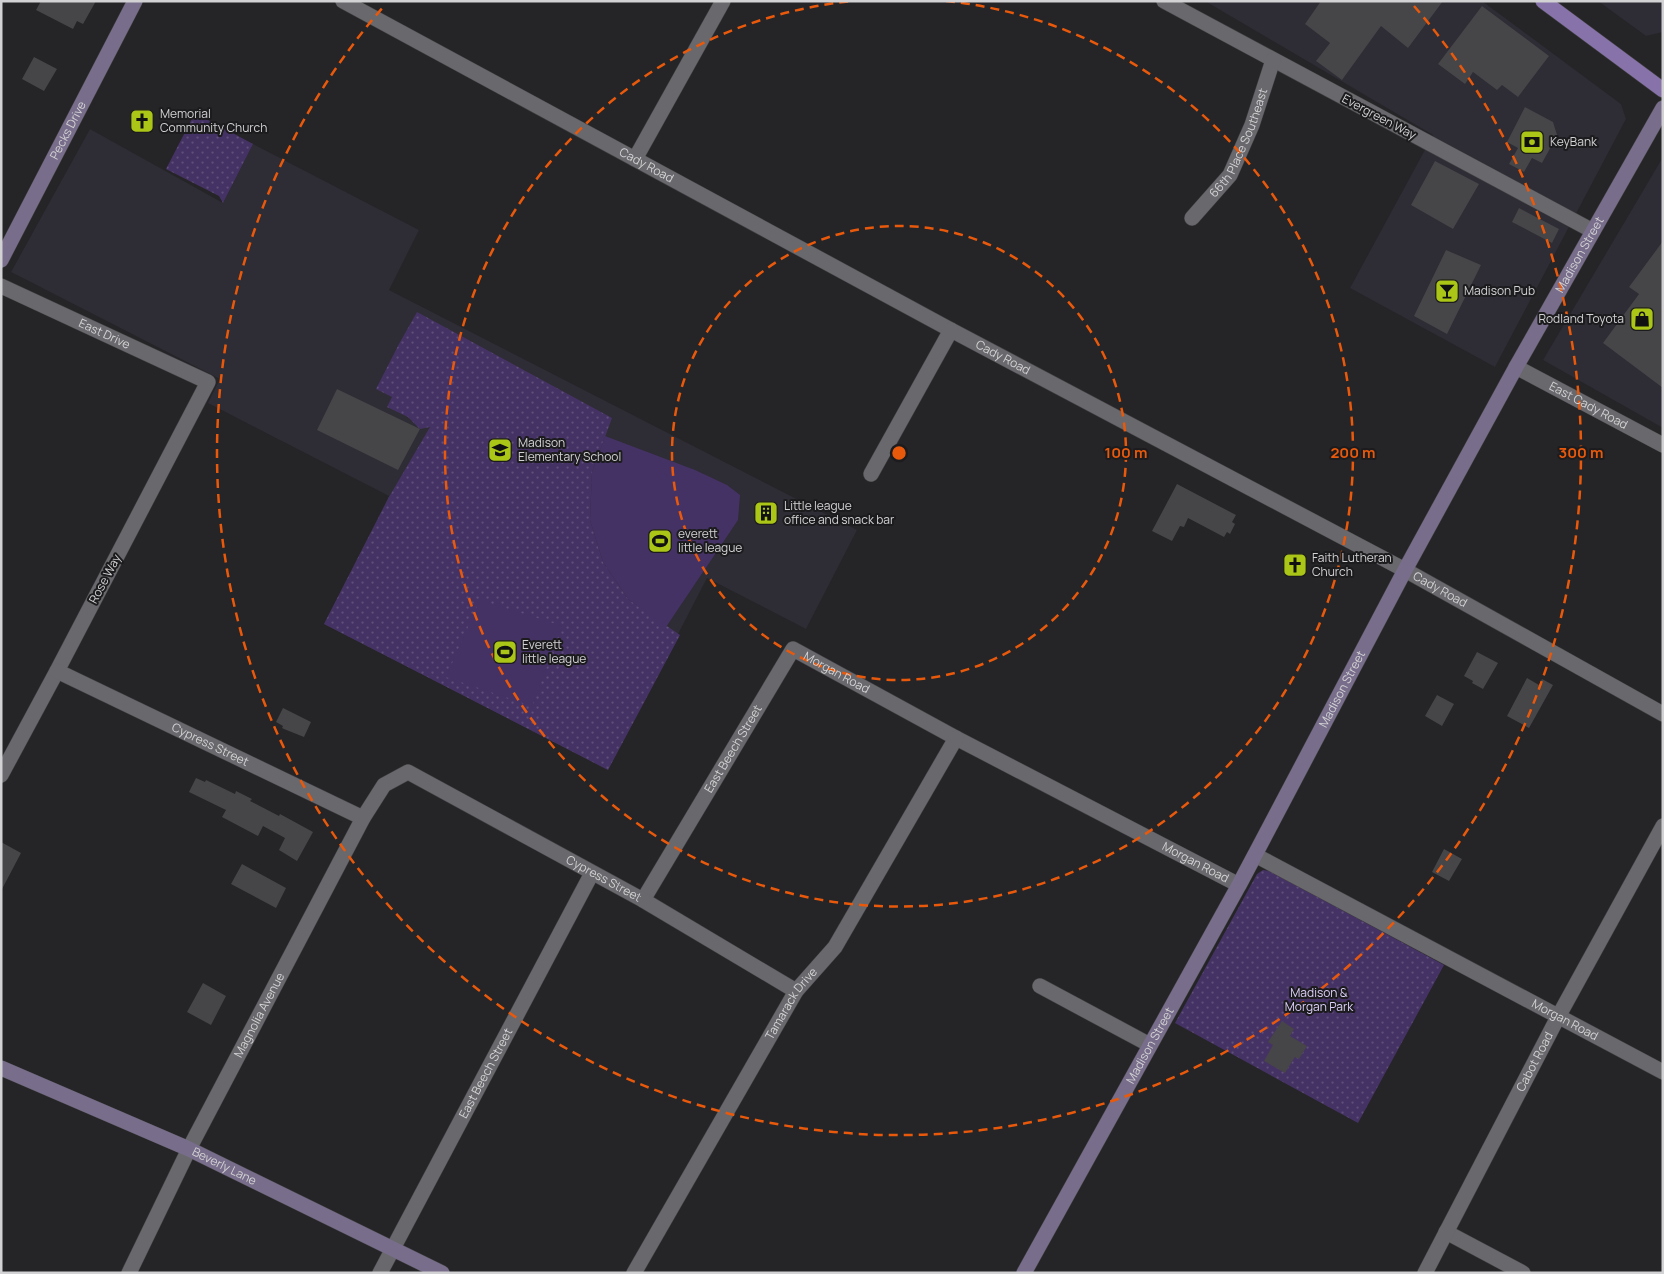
<svg xmlns="http://www.w3.org/2000/svg" width="1664" height="1274" font-family="Manrope,sans-serif">
	<defs>
		<pattern id="park-dots" width="8" height="8" patternUnits="userSpaceOnUse" patternTransform="scale(1.25)"><rect width="8" height="8" fill="#453265"/><path d="M2 2h.1M6 6h.1" fill="none" stroke="#5f4f7a" stroke-width="1.8" stroke-linecap="round"/></pattern>
	</defs>
	<rect width="100%" height="100%" fill="#252427"/>
	<path fill="#2e2c34" d="M 1205,1 L 1482,1 L 1621,104 L 1626,119 L 1495,367 L 1350,288 L 1433,135 Z
		M 1598,1 L 1663,1 L 1663,32 L 1646,36 Z
		M 90,129 L 223,203 L 253,144 L 419,230 L 389,290 L 857,530 L 806,629 L 707,578 L 608,770 L 324,624 L 389,496 L 208,403 L 220,379 L 11,272 Z
		M 1663,157 L 1663,428 L 1543,360 Z"/>
	<path fill="url(#park-dots)" d="M 195,113 L 253,144 L 223,203 L 219,196 L 166,169 Z
		M 417,312 L 612,418 L 592,472 L 590,520 L 603,562 L 628,599 L 680,635 L 608,770 L 324,624 L 389,497 L 430,427 L 420,429 L 408,417 L 387,407 L 392,397 L 376,389 L 399,344 Z
		M 1263,870 L 1270,871 L 1444,965 L 1358,1123 L 1175,1023 L 1257,874 Z"/>
	<path fill="#453265" d="M 605,436 L 695,470 L 727,485 L 740,495 L 738,520 L 666,627 L 628,599 L 603,562 L 590,520 L 592,472 Z
		M 480,600 L 562,626 L 532,706 L 446,677 Z"/>
	<path fill="#464548" d="M 41,1 L 96,1 L 83,24 L 77,21 L 73,29 L 36,10 Z
		M 1321,1 L 1443,1 L 1408,48 L 1381,26 L 1342,80 L 1316,61 L 1330,43 L 1305,24 Z
		M 1482,6 L 1549,56 L 1518,97 L 1502,85 L 1497,90 L 1473,72 L 1465,84 L 1438,64 Z
		M 34,57 L 57,69 L 44,91 L 22,79 Z
		M 1525,107 L 1553,122 L 1559,141 L 1553,143 L 1542,163 L 1532,158 L 1524,172 L 1509,164 L 1518,148 L 1507,142 Z
		M 1435,161 L 1479,184 L 1453,229 L 1411,205 Z
		M 1519,208 L 1559,229 L 1552,243 L 1512,222 Z
		M 1663,241 L 1663,388 L 1603,343 L 1639,294 L 1629,287 Z
		M 1446,250 L 1481,265 L 1447,334 L 1414,316 Z
		M 337,389 L 420,429 L 398,470 L 317,430 Z
		M 1177,484 L 1236,515 L 1232,522 L 1235,524 L 1230,534 L 1227,532 L 1224,537 L 1188,518 L 1184,527 L 1180,526 L 1172,541 L 1152,531 Z
		M 1477,652 L 1498,663 L 1483,689 L 1472,683 L 1473,681 L 1464,676 Z
		M 1527,678 L 1539,685 L 1542,679 L 1553,685 L 1529,728 L 1507,716 Z
		M 1437,695 L 1454,704 L 1442,726 L 1425,716 Z
		M 283,708 L 311,722 L 304,737 L 284,729 L 282,728 L 283,726 L 276,722 Z
		M 196,778 L 205,782 L 206,780 L 235,794 L 236,791 L 252,799 L 250,801 L 279,816 L 280,814 L 313,832 L 297,861 L 279,850 L 285,838 L 263,826 L 258,836 L 222,817 L 226,810 L 189,792 Z
		M 1,842 L 21,853 L 1,891 Z
		M 1444,849 L 1462,859 L 1449,881 L 1432,872 Z
		M 242,864 L 286,888 L 276,908 L 231,884 Z
		M 203,983 L 226,996 L 211,1025 L 187,1012 Z
		M 1282,1021 L 1294,1029 L 1290,1036 L 1307,1046 L 1299,1059 L 1295,1057 L 1285,1073 L 1264,1061 L 1273,1045 L 1268,1042 Z"/>
	<g fill="none" stroke-linecap="round" stroke-linejoin="round">
		<g stroke="#414043" stroke-width="16">
			<g id="street">
				<path id="s1" d="M 343,1 L 951,330 L 1405,570 L 1663,714"/>
				<path d="M 1164,1 L 1593,231"/>
				<path d="M 635,159 L 723,1"/>
				<path id="s2" d="M 1192,218 L 1230,175 L 1252,125 L 1273,60"/>
				<path id="s3" d="M 1,286 L 208,382 L 57,671 L 1,775"/>
				<path id="s4" d="M 1516,367 L 1663,445"/>
				<path d="M 871,474 L 951,330"/>
				<path id="s5" d="M 57,671 L 363,818"/>
				<path id="s6" d="M 643,900 L 793,649 L 956,738 L 1239,885 L 1255,855 L 1663,1072"/>
				<path d="M 1040,986 L 1150,1045"/>
				<path d="M 1446,1232 L 1523,1273"/>
				<path id="s7" d="M 129,1273 L 189,1149 L 363,818 L 384,785 L 408,772 L 643,900 L 796,991"/>
				<path id="s8" d="M 380,1273 L 592,873"/>
				<path id="s9" d="M 634,1273 L 796,991 L 835,947 L 956,738"/>
				<path id="s10" d="M 1425,1273 L 1558,1017 L 1663,826"/>
			</g>
		</g>
		<g stroke="#414043" stroke-width="16">
			<g id="secondary">
				<path id="s11" d="M 1,260 L 135,1"/>
				<path id="s12" d="M 1,1068 L 189,1149 L 442,1273"/>
				<path id="s13" d="M 1024,1273 L 1239,885 L 1405,570 L 1516,367 L 1663,108"/>
			</g>
		</g>
		<g stroke="#414043" stroke-width="16">
			<path id="primary" d="M 1543,1 L 1663,90"/>
		</g>
		<use href="#street" stroke="#69686c" stroke-width="15"/>
		<use href="#secondary" stroke="#786e8b" stroke-width="15"/>
		<use href="#primary" stroke="#8773aa" stroke-width="15"/>
	</g>
	<g fill="none" stroke="#e8590c" stroke-width="2.5" stroke-dasharray="9 6">
		<circle cx="899" cy="453" r="227"/>
		<path d="M946 1A454 454 0 1 1 852 1"/>
		<path d="M1414 6A682 682 0 1 1 384 6"/>
	</g>
	<defs>
		<g id="church-square" transform="scale(1.25)"><rect x="-9" y="-9" width="18" height="18" rx="4" fill="#abc616" stroke="#1c1b1d"/><path d="M-1.2-6h2.4v3.5h3.3v2.4h-3.3V6h-2.4V-.1h-3.3v-2.4h3.3Z" fill="#111"/></g>
		<g id="bank-square" transform="scale(1.25)"><rect x="-9" y="-9" width="18" height="18" rx="4" fill="#abc616" stroke="#1c1b1d"/><path d="M-6-4H6V4H-6ZM0-2.3a2.3 2.3 0 1 0 0 4.6a2.3 2.3 0 1 0 0-4.6Z" fill="#111"/></g>
		<g id="bar-square" transform="scale(1.25)"><rect x="-9" y="-9" width="18" height="18" rx="4" fill="#abc616" stroke="#1c1b1d"/><path d="M-6-5H6L.8 .8V4.5H3.5V6h-7V4.5H-.8V.8Z" fill="#111"/></g>
		<g id="shop-square" transform="scale(1.25)"><rect x="-9" y="-9" width="18" height="18" rx="4" fill="#abc616" stroke="#1c1b1d"/><path d="M-5-2.5h2.3a2.7 3.5 0 0 1 5.4 0H5L5.5 6h-11ZM-1.5-2.5h3a1.5 2.3 0 0 0-3 0Z" fill="#111"/></g>
		<g id="school-square" transform="scale(1.25)"><rect x="-9" y="-9" width="18" height="18" rx="4" fill="#abc616" stroke="#1c1b1d"/><path d="M0-5L7-2L0 1L-7-2ZM-4 1L0 2.5L4 1V4Q0 6-4 4Z" fill="#111"/></g>
		<g id="building-square" transform="scale(1.25)"><rect x="-9" y="-9" width="18" height="18" rx="4" fill="#abc616" stroke="#1c1b1d"/><path d="M-4-6H4V6H1V3H-1V6H-4ZM-2.5-4.3h1.7v1.8h-1.7ZM.8-4.3h1.7v1.8H.8ZM-2.5-1h1.7V.8h-1.7ZM.8-1h1.7V.8H.8Z" fill="#111"/></g>
		<g id="stadium-square" transform="scale(1.25)"><rect x="-9" y="-9" width="18" height="18" rx="4" fill="#abc616" stroke="#1c1b1d"/><path d="M0-5a6.5 5 0 1 0 0 10a6.5 5 0 1 0 0-10ZM-3.5-1.8h7v3.6h-7Z" fill="#111"/></g>
	</defs>
	<g fill-rule="evenodd">
		<use href="#church-square" x="142" y="121"/>
		<use href="#bank-square" x="1532" y="142"/>
		<use href="#bar-square" x="1447" y="291"/>
		<use href="#shop-square" x="1642" y="319"/>
		<use href="#school-square" x="500" y="450"/>
		<use href="#building-square" x="766" y="513"/>
		<use href="#stadium-square" x="660" y="541"/>
		<use href="#church-square" x="1295" y="565"/>
		<use href="#stadium-square" x="505" y="652"/>
	</g>
	<g text-anchor="middle" stroke-width="4" stroke-linejoin="round" paint-order="stroke">
		<g font-size="12" fill="#d2d1d3" stroke="#1c1b1d" text-anchor="start">
			<text x="160" y="118">Memorial<tspan x="160" dy="14">Community Church</tspan></text>
			<text x="1550" y="146">KeyBank</text>
			<text x="1464" y="295">Madison Pub</text>
			<text x="1624" y="323" text-anchor="end">Rodland Toyota</text>
			<text x="518" y="447">Madison<tspan x="518" dy="14">Elementary School</tspan></text>
			<text x="784" y="510">Little league<tspan x="784" dy="14">office and snack bar</tspan></text>
			<text x="678" y="538">everett<tspan x="678" dy="14">little league</tspan></text>
			<text x="1312" y="562">Faith Lutheran<tspan x="1312" dy="14">Church</tspan></text>
			<text x="522" y="649">Everett<tspan x="522" dy="14">little league</tspan></text>
		</g>
		<g font-size="12" fill="#d2d1d3" stroke="#1c1b1d">
			<text transform="translate(1379 117) rotate(28)" y="4">Evergreen Way</text>
			<text dy="4" stroke="none"><textPath href="#s11" startOffset="146">Pecks Drive</textPath></text>
			<text dy="4" stroke="none"><textPath href="#s2" startOffset="90">66th Place Southeast</textPath></text>
			<text dy="4" stroke="none"><textPath href="#s1" startOffset="345">Cady Road</textPath></text>
			<text dy="4" stroke="none"><textPath href="#s13" startOffset="1160">Madison Street</textPath></text>
			<text dy="4" stroke="none"><textPath href="#s3" startOffset="114">East Drive</textPath></text>
			<text dy="4" stroke="none"><textPath href="#s1" startOffset="750">Cady Road</textPath></text>
			<text dy="4" stroke="none"><textPath href="#s4" startOffset="82">East Cady Road</textPath></text>
			<text transform="translate(105 579) rotate(-62)" y="4">Rose Way</text>
			<text dy="4" stroke="none"><textPath href="#s1" startOffset="1245">Cady Road</textPath></text>
			<text dy="4" stroke="none"><textPath href="#s6" startOffset="342">Morgan Road</textPath></text>
			<text dy="4" stroke="none"><textPath href="#s13" startOffset="665">Madison Street</textPath></text>
			<text dy="4" stroke="none"><textPath href="#s5" startOffset="170">Cypress Street</textPath></text>
			<text dy="4" stroke="none"><textPath href="#s6" startOffset="176">East Beech Street</textPath></text>
			<text dy="4" stroke="none"><textPath href="#s6" startOffset="748">Morgan Road</textPath></text>
			<text dy="4" stroke="none"><textPath href="#s7" startOffset="801">Cypress Street</textPath></text>
			<text dy="4" stroke="none"><textPath href="#s9" startOffset="312">Tamarack Drive</textPath></text>
			<text dy="4" stroke="none"><textPath href="#s7" startOffset="289">Magnolia Avenue</textPath></text>
			<text dy="4" stroke="none"><textPath href="#s6" startOffset="1182">Morgan Road</textPath></text>
			<text dy="4" stroke="none"><textPath href="#s13" startOffset="260">Madison Street</textPath></text>
			<text dy="4" stroke="none"><textPath href="#s10" startOffset="238">Cabot Road</textPath></text>
			<text dy="4" stroke="none"><textPath href="#s8" startOffset="226">East Beech Street</textPath></text>
			<text dy="4" stroke="none"><textPath href="#s12" startOffset="244">Beverly Lane</textPath></text>
		</g>
		<g font-size="12" fill="#ddd0fa" stroke="#1c1b1d">
			<text x="1319" y="997">Madison &amp;<tspan x="1319" dy="14">Morgan Park</tspan></text>
		</g>
	</g>
	<circle cx="899" cy="453" r="8" fill="#e8590c" stroke="#1c1b1d" stroke-width="2.5"/>
	<g font-size="15" text-anchor="middle" font-weight="bold" fill="#e8590c" stroke="#1c1b1d" stroke-width="4" stroke-linejoin="round" paint-order="stroke">
		<text x="1126" y="458">100 m</text>
		<text x="1353" y="458">200 m</text>
		<text x="1581" y="458">300 m</text>
	</g>
	<rect width="1664" height="1274" fill="none" stroke="#d2d1d3" stroke-width="5"/>
</svg>
